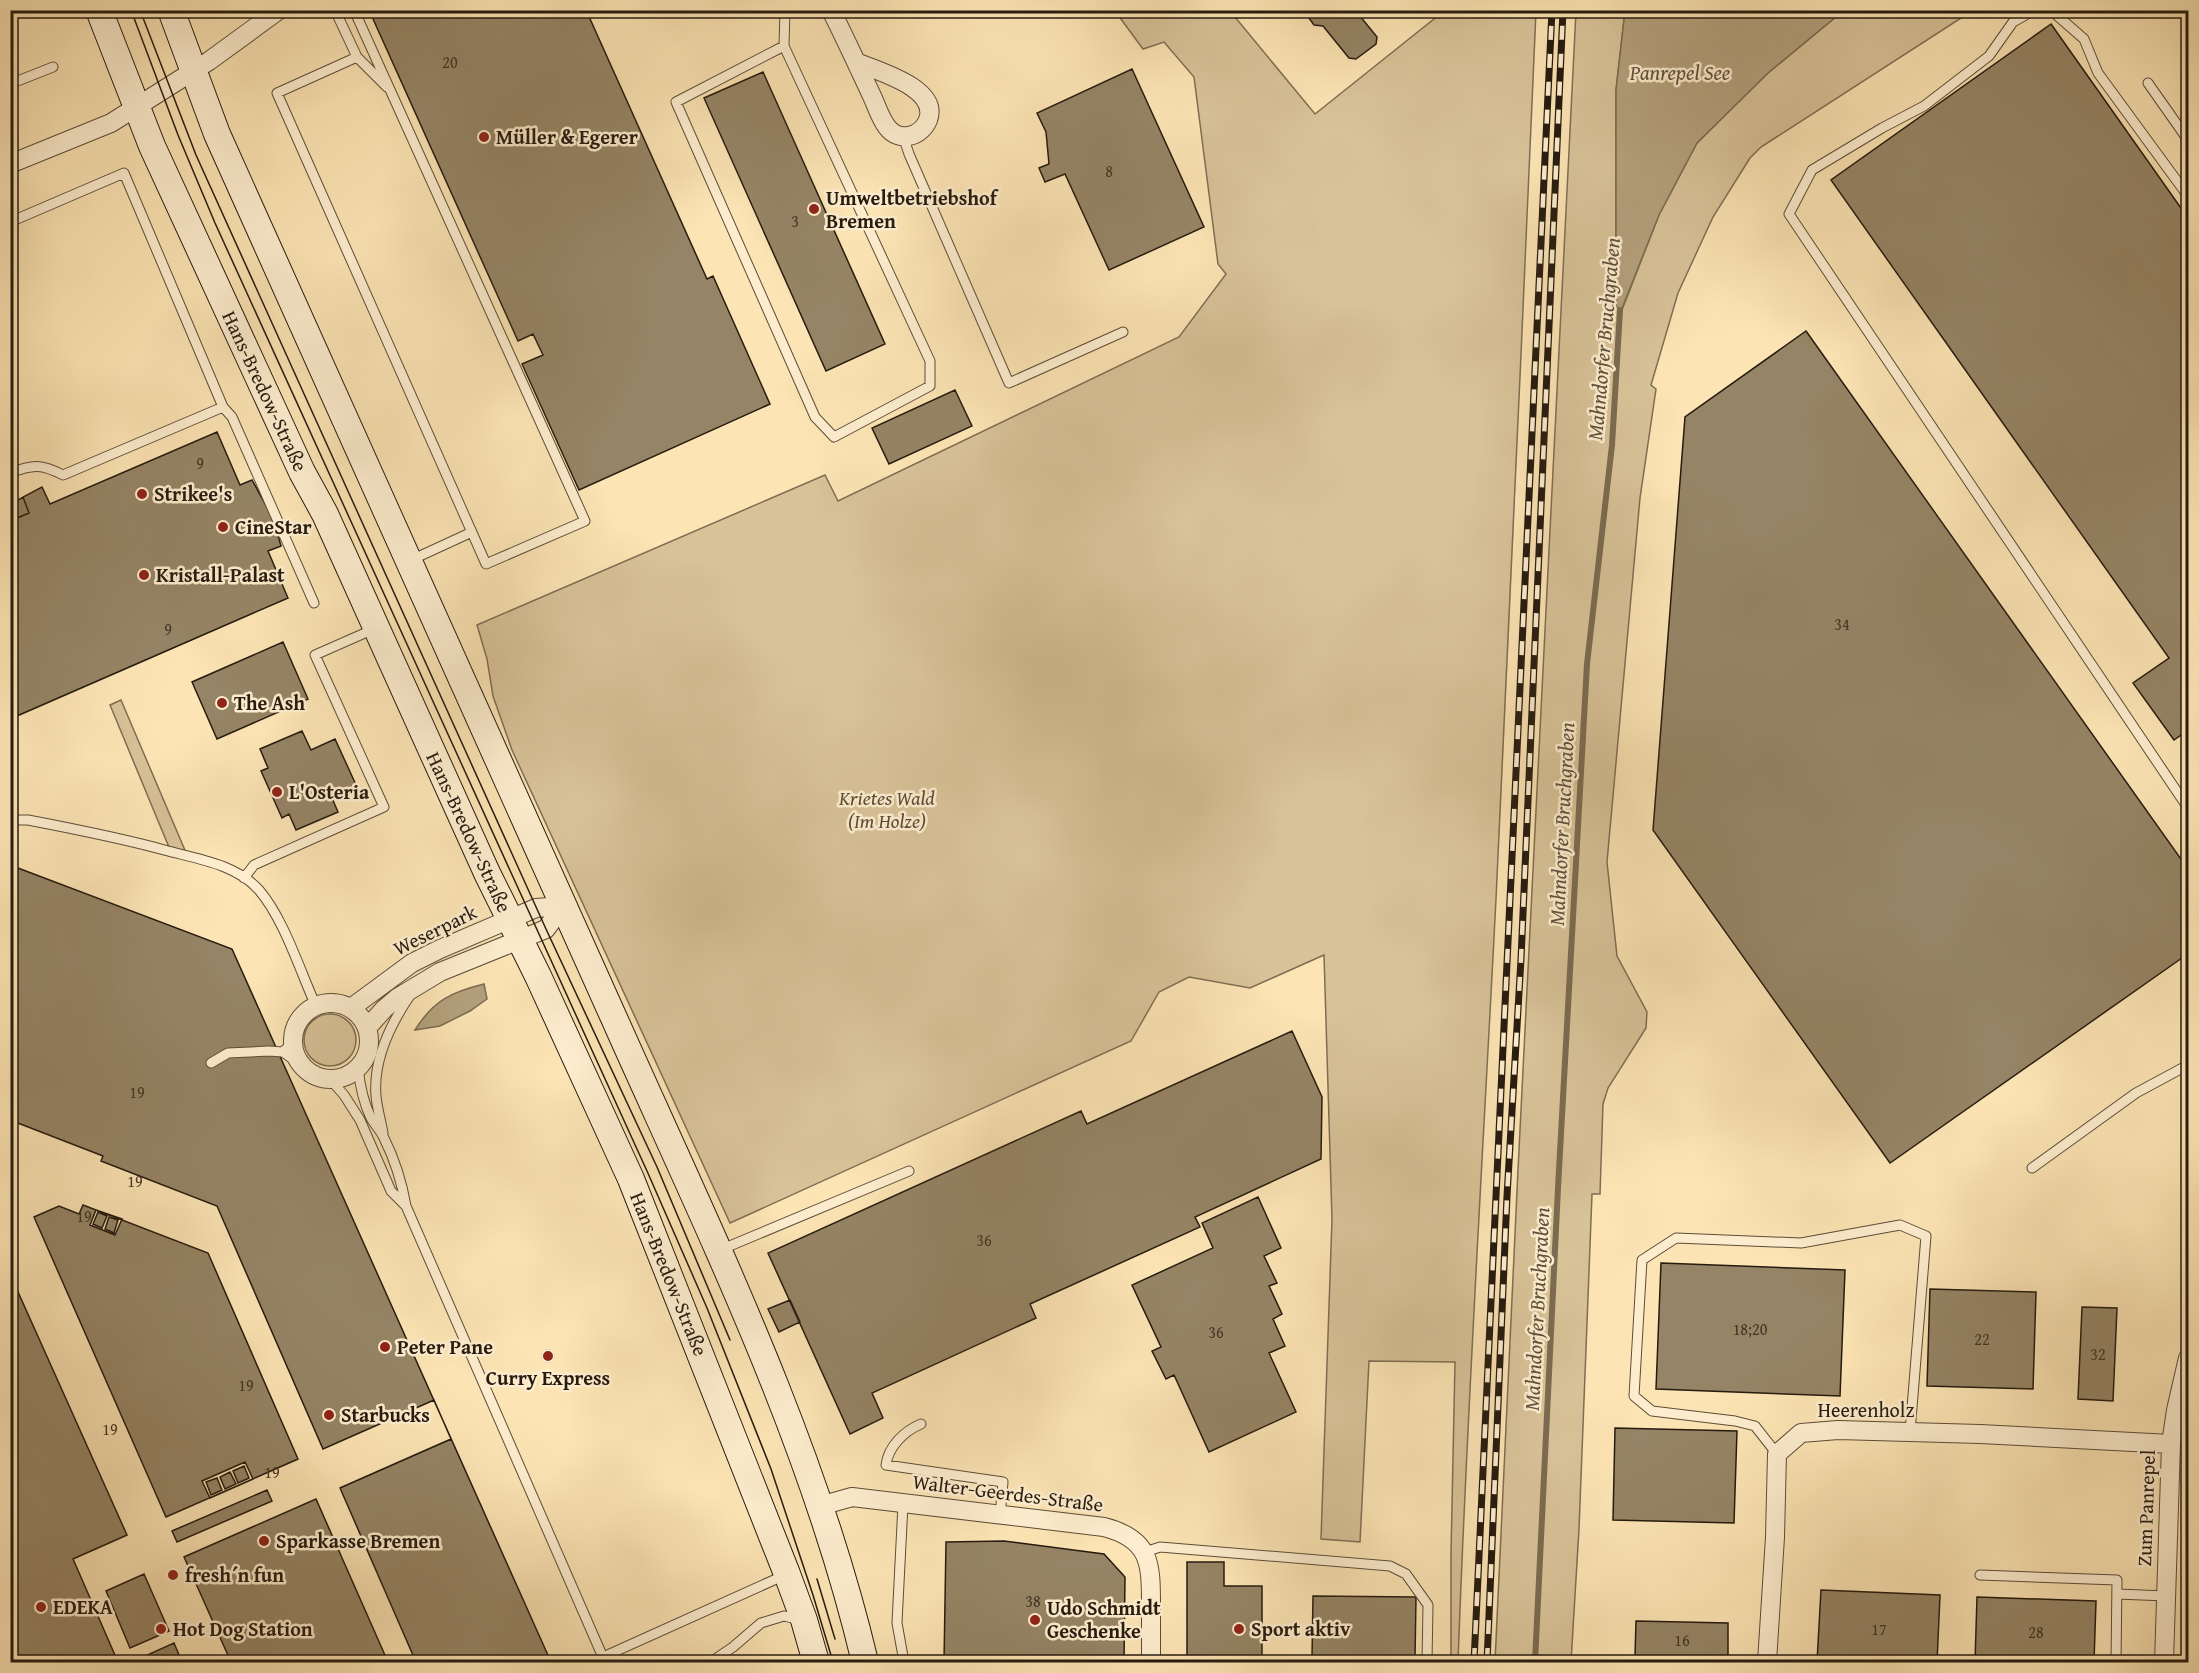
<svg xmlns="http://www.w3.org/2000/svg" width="2199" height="1673" font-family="'Gentium Book Plus',serif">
	<rect width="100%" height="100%" fill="#fce4b4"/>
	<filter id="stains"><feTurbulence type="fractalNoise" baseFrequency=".00333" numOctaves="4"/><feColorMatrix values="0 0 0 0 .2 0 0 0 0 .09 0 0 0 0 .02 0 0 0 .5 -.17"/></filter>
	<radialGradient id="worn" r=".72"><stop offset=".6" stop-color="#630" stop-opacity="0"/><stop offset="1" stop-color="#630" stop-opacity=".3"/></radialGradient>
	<path fill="#d8c298" stroke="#7f6e54" stroke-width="1.5" d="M 1115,11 L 1230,11 L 1315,114 L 1444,11 L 1536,11 C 1522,307 1512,603 1496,899 C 1483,1153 1467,1408 1458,1662 L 1451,1662 L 1451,1553 L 1455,1362 L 1369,1361 L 1360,1542 L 1321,1539 L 1332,1219 L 1324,955 L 1250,988 L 1189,977 L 1159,992 L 1131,1041 L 730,1223 L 512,750 L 493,696 L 487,659 L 477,625 L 825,475 L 838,501 L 1179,337 L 1226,274 L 1218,264 L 1194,77 L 1164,42 L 1143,49 Z
		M 1576,11 L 1625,11 L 1616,90 L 1616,303 L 1620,315 L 1659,215 L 1697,143 L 1768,73 L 1843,11 L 1972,11 L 1761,147 L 1750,158 L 1713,217 L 1678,293 L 1651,385 L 1656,389 L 1640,498 L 1607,862 L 1617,956 L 1647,1012 L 1646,1028 L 1608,1088 L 1603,1104 L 1600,1194 L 1592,1194 L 1579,1529 L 1571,1662 L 1495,1662 L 1518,1170 Z
		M 121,700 L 187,855 L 171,852 L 110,705 Z
		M304 1040a26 26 0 1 1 52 0a26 26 0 1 1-52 0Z"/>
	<path fill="#b3a07c" stroke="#7b6b50" stroke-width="1.5" d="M 1625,11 L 1843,11 L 1768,73 L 1697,143 L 1659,215 L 1619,316 L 1616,303 L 1616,90 Z
		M 484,984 L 487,999 L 470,1011 L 440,1026 L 415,1030 C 433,1001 451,992 484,984 Z"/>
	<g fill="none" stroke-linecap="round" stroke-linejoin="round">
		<path stroke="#7b6b50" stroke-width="6" d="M 1535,1662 L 1558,1188 L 1587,664 L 1612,445 L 1620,310"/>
	</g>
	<path fill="#958465" stroke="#261b0f" stroke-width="1.5" fill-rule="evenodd" d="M 369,10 L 586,10 L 707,279 L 713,276 L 770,404 L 579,490 L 522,364 L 543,355 L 533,334 L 518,341 Z
		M 1303,10 L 1355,10 L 1377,37 L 1376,44 L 1356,59 L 1349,58 L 1323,26 L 1314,25 Z
		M 2051,24 L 2188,218 L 2188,730 L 2174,740 L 2133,683 L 2169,658 L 1831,180 Z
		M 1132,69 L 1204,227 L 1109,270 L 1065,174 L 1045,182 L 1039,168 L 1049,164 L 1046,132 L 1037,113 Z
		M 763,72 L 885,344 L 826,371 L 704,98 Z
		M 1806,331 L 2188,869 L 2188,885 L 2182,890 L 2188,899 L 2188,966 L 2182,958 L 1890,1163 L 1653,830 L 1685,417 Z
		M 955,390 L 972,426 L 889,464 L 872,428 Z
		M 217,432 L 240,485 L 252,480 L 273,518 L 281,546 L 268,551 L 288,598 L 10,719 L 10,521 L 29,513 L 23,497 L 42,487 L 50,504 Z
		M 23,497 L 29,513 L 10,521 L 10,505 Z
		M 283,642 L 308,699 L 217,739 L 192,682 Z
		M 302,731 L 311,750 L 335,739 L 357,787 L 332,798 L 338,812 L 296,830 L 289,814 L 282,818 L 261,771 L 268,768 L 260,749 Z
		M 10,865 L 232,949 L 551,1662 L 10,1662 Z
		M 1292,1031 L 1322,1097 L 1321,1159 L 1195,1217 L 1200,1227 L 1030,1304 L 1036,1318 L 872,1393 L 883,1418 L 850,1434 L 768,1253 L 1081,1111 L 1087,1124 Z
		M 10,1120 L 103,1156 L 101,1161 L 217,1206 L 323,1449 L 434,1400 L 451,1439 L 340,1488 L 416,1662 L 388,1662 L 316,1499 L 184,1557 L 231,1662 L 182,1662 L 174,1643 L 136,1660 L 137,1662 L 118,1662 L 73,1559 L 127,1535 L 10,1274 ZM 83,1205 L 208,1253 L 298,1459 L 166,1517 L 34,1217 L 59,1206 L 79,1214 ZM 267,1490 L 272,1501 L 177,1542 L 172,1531 ZM 144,1574 L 169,1631 L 130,1648 L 106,1591 Z
		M 1258,1197 L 1281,1248 L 1264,1256 L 1277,1283 L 1269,1286 L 1282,1314 L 1273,1319 L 1285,1346 L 1269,1353 L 1296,1412 L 1209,1452 L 1174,1375 L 1166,1379 L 1152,1351 L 1161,1347 L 1132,1285 L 1213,1248 L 1202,1223 Z
		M 96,1210 L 122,1219 L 115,1235 L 90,1225 ZM 98,1212 L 107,1216 L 102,1228 L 93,1224 ZM 109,1217 L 118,1220 L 114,1233 L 105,1229 Z
		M 1661,1263 L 1845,1270 L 1840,1396 L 1656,1389 Z
		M 1930,1289 L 2036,1292 L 2033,1389 L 1927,1386 Z
		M 790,1300 L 800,1322 L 779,1332 L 768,1309 Z
		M 2082,1307 L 2117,1308 L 2113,1401 L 2078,1399 Z
		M542 1356a6 6 0 1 1 12 0a6 6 0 1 1-12 0Z
		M 1615,1428 L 1737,1431 L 1734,1523 L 1613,1520 Z
		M 245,1462 L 253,1479 L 210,1498 L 202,1481 ZM 244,1466 L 249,1478 L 238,1483 L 233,1471 ZM 230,1472 L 236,1484 L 225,1489 L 220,1477 ZM 217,1478 L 222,1490 L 211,1495 L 206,1482 Z
		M 1004,1541 L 1104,1554 L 1125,1577 L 1124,1662 L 944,1662 L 946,1542 Z
		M 1187,1562 L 1224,1562 L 1224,1586 L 1262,1586 L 1262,1662 L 1187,1662 Z
		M 1821,1590 L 1940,1595 L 1937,1662 L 1817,1662 Z
		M 1313,1596 L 1416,1597 L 1415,1659 L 1312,1658 Z
		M 1977,1597 L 2096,1601 L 2094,1662 L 1975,1662 Z
		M 1636,1621 L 1728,1623 L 1728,1662 L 1702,1662 L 1702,1657 L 1635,1656 Z"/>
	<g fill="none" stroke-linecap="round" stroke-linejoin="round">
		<g stroke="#5c4d38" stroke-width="11">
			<path id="lane" d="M 335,10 L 357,57 L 387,87
				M 354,10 L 585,521 L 486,564 L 277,93 L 357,57
				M 784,46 L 676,102 L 815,417 L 834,437 L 930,386 L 930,361 L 784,46 L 785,10
				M 2148,83 L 2188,140
				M 10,84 L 53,67
				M 903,136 L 909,154 L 1009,383 L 1123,332
				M 2188,196 L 2098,73 L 2084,39 L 2052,11 L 2029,13 L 2013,22 L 1989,56 L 1924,106 L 1882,128 L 1812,170 L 1789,214 L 2188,808
				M 10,222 L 124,173 L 223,407 L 63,475 C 42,464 33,464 10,473
				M 223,407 L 232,417 L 314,603
				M 409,561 L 472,532
				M 10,820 L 28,820 C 75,829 122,838 168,851 C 199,859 237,865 259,890 C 284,919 300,971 316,1006
				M 244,878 L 254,865 L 384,807 L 315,655 L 374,629
				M 283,1052 L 293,1042
				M 211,1063 L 228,1053 L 269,1051 L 283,1052 L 301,1065
				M 358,1068 C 360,1086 363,1102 371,1118 C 375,1125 381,1131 384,1138 C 395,1160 402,1183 406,1206 L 605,1662
				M 330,1079 L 344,1095 L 360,1120 L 391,1191 L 406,1206
				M 383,1133 C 381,1121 377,1108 376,1096 C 373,1059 391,1023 411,994
				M 2032,1168 L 2136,1093 L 2188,1065
				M 720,1250 L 909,1171
				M 921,1424 C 904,1431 888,1447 886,1465 L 1003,1482 L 1000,1516
				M 1777,1454 L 1755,1426 L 1735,1421 L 1652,1411 L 1634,1396 L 1642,1260 L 1676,1238 L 1801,1243 L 1900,1225 L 1926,1236 L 1910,1432
				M 903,1504 L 897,1623 L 904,1662
				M 1145,1552 L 1160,1547 L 1390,1566 L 1406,1574 L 1428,1605 L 1427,1662
				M 1980,1575 L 2117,1580 L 2116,1662
				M 2117,1594 L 2166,1596
				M 603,1657 L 785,1575
				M 711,1662 L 733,1647 L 761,1623 L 784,1616 L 801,1620"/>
		</g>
		<g stroke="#5c4d38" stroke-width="20">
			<path id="street" d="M 831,10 C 845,38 858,66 871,94 C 876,104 880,118 887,127 C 899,143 921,137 928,120 C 940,88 877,71 856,62
				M 10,164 L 111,123 L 209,61 L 279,10
				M293 1041a38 38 0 1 1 76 0a38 38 0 1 1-76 0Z
				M 351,1008 L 412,963 L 440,949 L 536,908 L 563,906
				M 367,1028 L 384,1009 L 397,998 L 440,972 L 546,929 L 563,906
				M 820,1506 L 852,1497 L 1104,1527 C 1151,1539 1151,1564 1151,1606 C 1151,1625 1151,1644 1151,1662
				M 1767,1662 L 1775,1537 L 1777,1454 L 1801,1433 L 1838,1430 L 1980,1434 L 2171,1444
				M 2164,1662 L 2171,1444 L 2176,1410 L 2188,1358"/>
		</g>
		<g stroke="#261b0f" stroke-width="28">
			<path id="secondary" d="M 99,10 L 152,146 L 302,472 L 325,514 L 487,873 L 538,976 L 631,1179 L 787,1574 L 804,1620 L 816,1662
				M 171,10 L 217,134 C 348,429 482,723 614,1018 C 707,1227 812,1438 865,1662"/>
		</g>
		<use href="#lane" stroke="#fdedce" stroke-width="9"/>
		<use href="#street" stroke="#fdedce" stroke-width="18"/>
		<use href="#secondary" stroke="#fdedce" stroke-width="26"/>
		<path stroke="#261b0f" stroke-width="1.5" d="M 131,10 L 178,135 L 215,223 L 647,1171 L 707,1308 L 771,1469 L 813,1595 L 833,1662
			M 140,10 L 196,155 L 546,929 L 657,1167 L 730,1340
			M 817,1579 L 835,1639"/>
		<g stroke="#261b0f" stroke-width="7">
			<path id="rail" d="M 1474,1662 L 1552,10
				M 1487,1662 L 1507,1196 L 1521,959 L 1563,10"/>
		</g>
		<use href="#rail" stroke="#fdedce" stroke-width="4.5" stroke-dasharray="14" stroke-linecap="butt"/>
	</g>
	<g fill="#8f2418" stroke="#fdedce" stroke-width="2">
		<circle cx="484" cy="137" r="6"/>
		<circle cx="814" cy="209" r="6"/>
		<circle cx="142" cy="494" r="6"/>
		<circle cx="223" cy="527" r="6"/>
		<circle cx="144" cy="575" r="6"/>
		<circle cx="222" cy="703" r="6"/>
		<circle cx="277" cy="792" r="6"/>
		<circle cx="385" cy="1347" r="6"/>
		<circle cx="548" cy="1356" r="6"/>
		<circle cx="329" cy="1415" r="6"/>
		<circle cx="264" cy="1541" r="6"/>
		<circle cx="173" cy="1575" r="6"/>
		<circle cx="41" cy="1607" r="6"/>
		<circle cx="1035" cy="1620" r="6"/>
		<circle cx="161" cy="1629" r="6"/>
		<circle cx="1239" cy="1629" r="6"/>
	</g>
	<g text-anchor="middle" stroke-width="5" stroke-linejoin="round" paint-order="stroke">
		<g font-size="16" fill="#423524">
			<text x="450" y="68">20</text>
			<text x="1109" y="177">8</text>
			<text x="795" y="227">3</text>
			<text x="200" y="469">9</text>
			<text x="1842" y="630">34</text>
			<text x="168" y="635">9</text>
			<text x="137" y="1098">19</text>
			<text x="135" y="1187">19</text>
			<text x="84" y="1222">19</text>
			<text x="984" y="1246">36</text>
			<text x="1750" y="1335">18;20</text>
			<text x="1216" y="1338">36</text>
			<text x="1982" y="1345">22</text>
			<text x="2098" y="1360">32</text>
			<text x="246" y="1391">19</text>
			<text x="110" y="1435">19</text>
			<text x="272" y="1478">19</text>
			<text x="1033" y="1607">38</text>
			<text x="1879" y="1635">17</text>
			<text x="2036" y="1638">28</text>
			<text x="1682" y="1646">16</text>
		</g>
		<g font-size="20" font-weight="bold" fill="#261b0f" stroke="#fdedce" text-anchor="start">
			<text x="496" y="144">Müller &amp; Egerer</text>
			<text x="826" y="205">Umweltbetriebshof<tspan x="826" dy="23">Bremen</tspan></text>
			<text x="154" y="501">Strikee's</text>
			<text x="235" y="534">CineStar</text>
			<text x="156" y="582">Kristall-Palast</text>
			<text x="234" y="710">The Ash</text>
			<text x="289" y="799">L'Osteria</text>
			<text x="397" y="1354">Peter Pane</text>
			<text x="548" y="1385" text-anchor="middle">Curry Express</text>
			<text x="341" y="1422">Starbucks</text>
			<text x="276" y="1548">Sparkasse Bremen</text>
			<text x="185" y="1582">fresh´n fun</text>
			<text x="53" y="1614">EDEKA</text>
			<text x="1047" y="1615">Udo Schmidt<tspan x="1047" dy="23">Geschenke</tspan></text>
			<text x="173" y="1636">Hot Dog Station</text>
			<text x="1251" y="1636">Sport aktiv</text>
		</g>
		<g font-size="20" fill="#261b0f" stroke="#fdedce">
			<text transform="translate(265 391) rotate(65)" y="7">Hans-Bredow-Straße</text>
			<text transform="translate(469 832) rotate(65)" y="7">Hans-Bredow-Straße</text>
			<text transform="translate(435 930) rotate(-26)" y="7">Weserpark</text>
			<text transform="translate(669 1274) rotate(68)" y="7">Hans-Bredow-Straße</text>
			<text x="1866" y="1417">Heerenholz</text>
			<text transform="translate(1008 1493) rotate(7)" y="7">Walter-Geerdes-Straße</text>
			<text transform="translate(2146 1508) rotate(-88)" y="7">Zum Panrepel</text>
		</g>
		<g font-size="20" font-style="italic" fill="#5b4d38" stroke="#fdedce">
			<text x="887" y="805">Krietes Wald<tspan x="887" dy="23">(Im Holze)</tspan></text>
		</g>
		<g font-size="21" font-style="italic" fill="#5e503b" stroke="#fdedce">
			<text x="1680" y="80">Panrepel See</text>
			<text transform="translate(1604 339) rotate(-85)" y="7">Mahndorfer Bruchgraben</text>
			<text transform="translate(1562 824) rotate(-87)" y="7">Mahndorfer Bruchgraben</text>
			<text transform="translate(1537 1309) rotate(-87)" y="7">Mahndorfer Bruchgraben</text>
		</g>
	</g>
	<rect width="2199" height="1673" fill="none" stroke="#fce4b4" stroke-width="36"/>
	<rect x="12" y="12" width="2175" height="1649" fill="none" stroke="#261b0f" stroke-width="3"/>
	<rect x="18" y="18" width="2163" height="1637" fill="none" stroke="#261b0f" stroke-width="1.5"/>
	<rect width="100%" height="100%" filter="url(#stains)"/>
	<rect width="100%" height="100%" fill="url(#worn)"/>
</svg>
